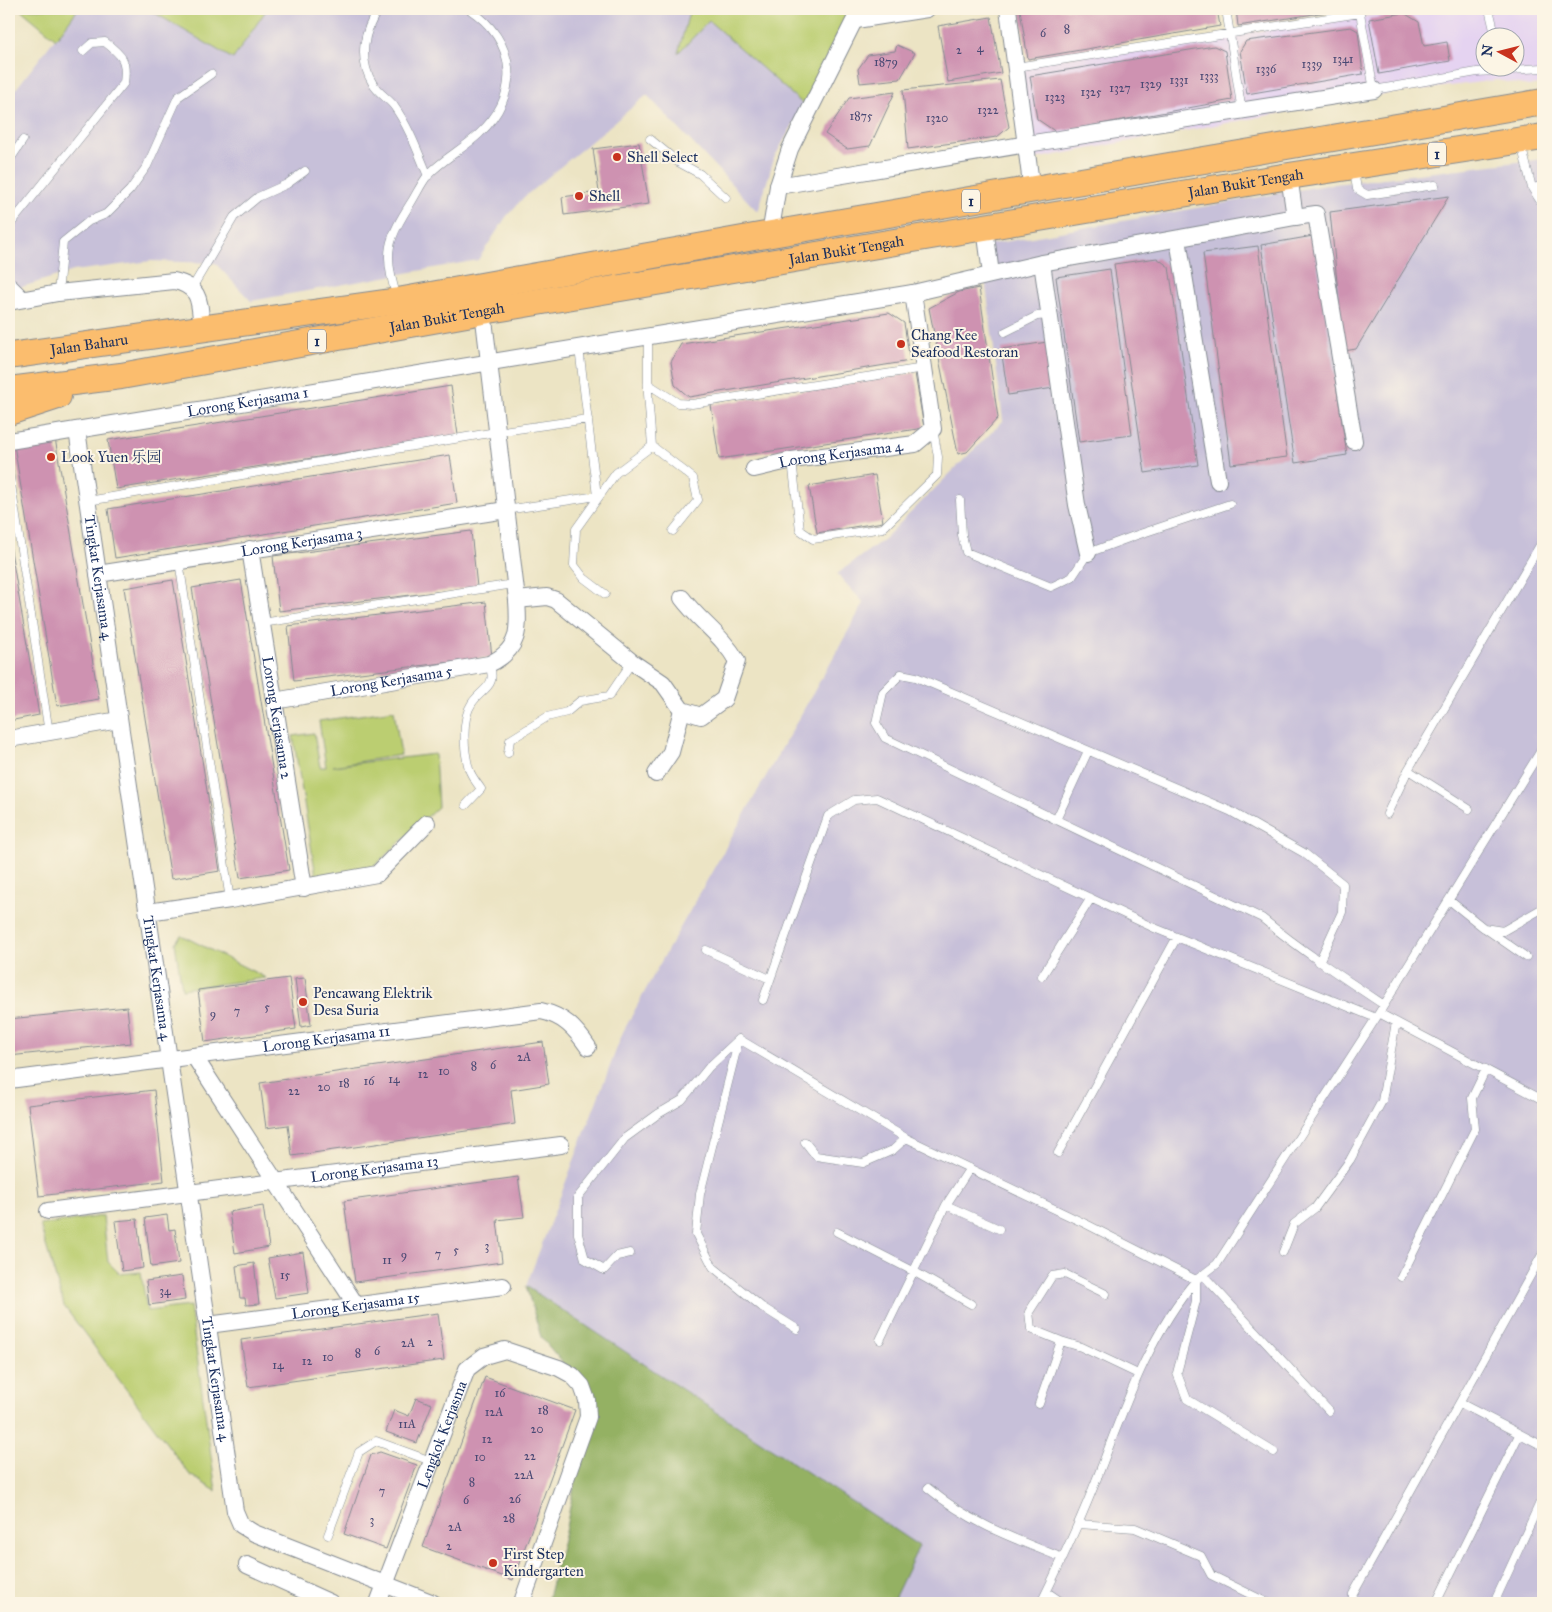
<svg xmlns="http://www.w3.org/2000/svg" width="1552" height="1612" font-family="'IM FELL Great Primer','Noto Serif SC',serif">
	<rect width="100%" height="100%" fill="#fcf5e5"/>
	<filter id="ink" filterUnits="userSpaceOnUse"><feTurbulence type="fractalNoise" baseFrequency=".02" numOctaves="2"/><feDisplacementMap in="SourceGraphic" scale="10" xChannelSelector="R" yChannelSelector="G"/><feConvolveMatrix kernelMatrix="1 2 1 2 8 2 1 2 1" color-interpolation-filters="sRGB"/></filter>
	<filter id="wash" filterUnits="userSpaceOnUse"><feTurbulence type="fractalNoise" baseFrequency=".0096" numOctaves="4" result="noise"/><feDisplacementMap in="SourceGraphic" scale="20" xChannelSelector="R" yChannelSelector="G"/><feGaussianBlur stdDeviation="1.12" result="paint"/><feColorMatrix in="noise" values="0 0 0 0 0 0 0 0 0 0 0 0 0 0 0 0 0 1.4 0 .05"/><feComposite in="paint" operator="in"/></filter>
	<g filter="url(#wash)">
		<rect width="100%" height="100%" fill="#ece4c4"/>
		<path fill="#e5d3f1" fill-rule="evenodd" d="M 1399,9 L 1539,9 L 1543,13 L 1543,83 L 1529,86 L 1497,80 L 1378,95 L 1023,161 L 1010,65 L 1397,12 ZM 1484,38 L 1514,38 L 1514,68 L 1484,68 Z"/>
		<path fill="#c7c0d9" d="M 78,9 L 148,9 L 233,59 L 267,9 L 690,9 L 678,52 L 709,20 L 804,105 L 774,158 L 758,212 L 647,95 L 524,197 L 506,217 L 478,260 L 251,301 L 215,263 L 151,261 L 73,271 L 9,291 L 9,98 Z
			M 1543,159 L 1543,1603 L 892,1603 L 919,1546 L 526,1286 L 623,1032 L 658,967 L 864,603 L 837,574 L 884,539 L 1003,421 L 981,246 L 1327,185 Z"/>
		<path fill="#bbce71" stroke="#6b7e68" d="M 20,9 L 78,9 L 56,39 Z
			M 148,9 L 267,9 L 233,59 Z
			M 690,9 L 850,9 L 804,105 L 709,21 L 678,53 Z
			M 394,710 L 401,755 L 333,766 L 435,754 L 438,807 L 372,868 L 316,876 L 293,736 L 314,733 L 320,767 L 326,767 L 319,721 Z
			M 181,935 L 266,978 L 182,989 L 175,943 Z
			M 103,1216 L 108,1262 L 120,1274 L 141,1272 L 147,1311 L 190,1306 L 216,1491 L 190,1475 L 64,1306 L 40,1225 Z"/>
		<path fill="#94b163" stroke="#587060" d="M 526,1286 L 919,1546 L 892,1603 L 550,1603 L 548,1598 L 565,1532 L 588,1417 L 582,1386 L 541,1337 Z"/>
		<g id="blocks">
			<path fill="#ce92b1" d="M 1025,9 L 1217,9 L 1220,26 L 1028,59 L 1020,10 Z
				M 1236,9 L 1339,9 L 1339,10 L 1238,26 Z
				M 1404,13 L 1419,22 L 1424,46 L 1447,42 L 1450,61 L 1379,74 L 1369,19 Z
				M 991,17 L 1001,73 L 948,82 L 938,26 Z
				M 1351,27 L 1358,31 L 1363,74 L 1247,94 L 1240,51 L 1246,41 Z
				M 897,45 L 915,53 L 900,79 L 860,83 L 858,69 L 868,55 L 895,51 Z
				M 1214,46 L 1225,51 L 1232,100 L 1056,132 L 1037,119 L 1030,76 Z
				M 1000,80 L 1009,127 L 997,137 L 908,149 L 903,90 Z
				M 895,92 L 870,146 L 847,149 L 825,134 L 849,98 Z
				M 639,143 L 649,204 L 564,215 L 562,197 L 599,192 L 593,149 Z
				M 1449,196 L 1356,349 L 1344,351 L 1330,212 Z
				M 1313,236 L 1347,455 L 1295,463 L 1261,245 Z
				M 1258,246 L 1287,457 L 1231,464 L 1203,253 Z
				M 1157,258 L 1169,267 L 1198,465 L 1145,473 L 1114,264 Z
				M 1110,269 L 1132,435 L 1079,442 L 1056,277 Z
				M 979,288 L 998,418 L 967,452 L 958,454 L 929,308 L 959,292 Z
				M 889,313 L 904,323 L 910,361 L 689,397 L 675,385 L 671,362 L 681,344 Z
				M 1047,342 L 1054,388 L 1008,395 L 1001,349 Z
				M 915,373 L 924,428 L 719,459 L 711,405 Z
				M 451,386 L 458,435 L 116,489 L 108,440 Z
				M 55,438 L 99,699 L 57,706 L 14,445 Z
				M 450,455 L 457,503 L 115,558 L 108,509 Z
				M 875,475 L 883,522 L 817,533 L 809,486 Z
				M 471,531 L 477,587 L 279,611 L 273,556 Z
				M 9,539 L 39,715 L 9,721 Z
				M 173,580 L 220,871 L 171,879 L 124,588 Z
				M 241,580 L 289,870 L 240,878 L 192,588 Z
				M 486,602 L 492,657 L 294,681 L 288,626 Z
				M 289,978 L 296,1029 L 205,1042 L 198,990 Z
				M 305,978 L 311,1025 L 301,1027 L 295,979 Z
				M 127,1007 L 131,1043 L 9,1056 L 9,1019 Z
				M 543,1042 L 549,1084 L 511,1090 L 515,1124 L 292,1156 L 288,1125 L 266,1128 L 260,1083 Z
				M 154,1090 L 164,1181 L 39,1196 L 28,1105 Z
				M 518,1177 L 524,1217 L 497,1220 L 502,1262 L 355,1282 L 344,1201 Z
				M 263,1206 L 269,1247 L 235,1253 L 229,1212 Z
				M 167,1215 L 169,1230 L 175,1229 L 179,1263 L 151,1267 L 145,1218 Z
				M 137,1219 L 143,1268 L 122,1271 L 115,1221 Z
				M 303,1252 L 309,1293 L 275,1298 L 268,1258 Z
				M 254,1263 L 259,1304 L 246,1305 L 245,1298 L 240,1298 L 236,1266 Z
				M 182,1276 L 185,1300 L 149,1305 L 146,1281 Z
				M 438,1313 L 444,1360 L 248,1387 L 241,1340 Z
				M 485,1377 L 575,1410 L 513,1580 L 423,1547 Z
				M 416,1398 L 432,1404 L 417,1443 L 386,1432 L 394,1410 L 409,1416 Z
				M 380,1452 L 417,1465 L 386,1549 L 344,1534 L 371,1455 Z"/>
		</g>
	</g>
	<g filter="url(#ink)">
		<use href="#blocks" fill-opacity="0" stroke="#848a91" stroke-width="1"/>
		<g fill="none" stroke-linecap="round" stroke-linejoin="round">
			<g stroke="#848a91" stroke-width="9">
				<path id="service" d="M 379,9 C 363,31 358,60 373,84 C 378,93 388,98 394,106 C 409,127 418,152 428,176
					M 1226,9 L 1242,112
					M 1489,9 L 1496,38
					M 1016,67 L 1360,13 L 1374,90 L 1477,72 L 1543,68
					M 650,139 L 678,162 L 700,174 L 726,198
					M 1521,144 L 1532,188 L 1543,186
					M 9,161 L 23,140
					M 1354,171 L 1357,189 L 1367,195 L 1435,185
					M 1532,188 L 1543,205
					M 9,226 L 124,83 C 127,60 123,56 105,42 L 92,43 L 83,51
					M 192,288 L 234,217 L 258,197 L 287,184 L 305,171
					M 58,293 L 63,242 L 89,221 L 106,214 L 130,190 L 147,166 L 178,97 L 211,74
					M 397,297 C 382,253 388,239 412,201 C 417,193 422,182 428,175 C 443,159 463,149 479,134 C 522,94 517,41 469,9
					M 1005,332 L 1037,316 L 1050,315
					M 648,336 L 648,394 L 652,446 L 693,478 L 698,500 L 673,531
					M 648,384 L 678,403 L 692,404 L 924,368
					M 792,460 L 800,530 L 813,539 L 883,528 L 937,475 L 938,457 L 933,429
					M 9,471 L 49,733
					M 960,500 L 962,535 L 966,552 L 1051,587 L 1072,577 L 1088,553 L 1134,536 L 1230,504
					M 88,501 L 496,432 L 588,419
					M 506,510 L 597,496 L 579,348
					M 179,561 L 230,900
					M 605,594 L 584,578 L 574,565 L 576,529 L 616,473 L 652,446
					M 262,623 L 514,584
					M 508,753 L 510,740 L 547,717 L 567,712 L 580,701 L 609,696 L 632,662
					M 1408,770 L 1469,809
					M 466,805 L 481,789 C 477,783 471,776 469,769 C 464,751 461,719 472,703 C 482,688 498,687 489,664
					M 1387,814 L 1408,770 L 1543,540
					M 1056,820 L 1088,751
					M 1449,900 L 1484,928 L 1503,931 L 1543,908
					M 1486,929 L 1526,957
					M 706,950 L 770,979
					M 1319,962 L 1342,912 L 1343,884 L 1304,853 L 1230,811 L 916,677 L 901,674 L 883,692 L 876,723 L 885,738 L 1262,918 C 1301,950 1342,977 1384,1005
					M 1042,976 L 1091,898
					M 763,1000 L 828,816 L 854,800 L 877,798 L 1152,927 L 1376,1018
					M 1379,1013 L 1543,1100
					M 739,1039 L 700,1194 L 696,1234 L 713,1267 L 762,1307 L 797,1329
					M 805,1142 L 816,1156 L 863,1163 L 893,1150 L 906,1138
					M 1058,1153 L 1177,937
					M 946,1205 L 999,1229
					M 837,1232 L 913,1271 L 971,1304
					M 1283,1252 L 1294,1224 L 1315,1208 L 1350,1160 L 1382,1101 L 1396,1022
					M 630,1253 L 617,1256 L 604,1270 L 585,1259 L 578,1234 L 578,1197 L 625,1138 L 658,1114 L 682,1100 L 709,1067 L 739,1039 L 906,1138 L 1088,1225 L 1196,1280 C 1148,1336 1124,1409 1097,1478 C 1081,1520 1061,1562 1041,1603
					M 1204,1276 L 1329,1411
					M 1401,1277 L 1475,1129 L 1472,1098 L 1486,1069
					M 880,1340 L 946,1205 L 970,1168
					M 1061,1341 L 1031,1329 L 1029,1312 L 1052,1276 L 1065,1274 L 1106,1294
					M 1460,1403 L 1543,1446
					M 1039,1404 L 1061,1341 L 1081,1347 L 1138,1374
					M 1274,1452 L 1187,1399 L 1177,1373 L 1196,1301 L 1196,1280 L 1217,1264 L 1376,1018 L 1543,747
					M 928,1488 C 970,1523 1012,1538 1063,1558
					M 1079,1524 L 1135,1528 L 1201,1556 L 1211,1575 L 1268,1603
					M 328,1535 L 359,1452 L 376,1441 L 431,1461
					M 1047,1592 L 1063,1603
					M 1353,1603 L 1353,1594 L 1543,1253
					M 1436,1603 L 1519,1435
					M 1494,1603 L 1543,1496"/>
			</g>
			<g stroke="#848a91" stroke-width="18">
				<g id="minor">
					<path d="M 1008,9 L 1032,191"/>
					<path d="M 856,20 L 927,9"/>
					<path d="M 778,186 L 1027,144 L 1374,90"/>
					<path d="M 1295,217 L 1316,214 L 1354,441"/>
					<path d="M 985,228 L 991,274"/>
					<path d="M 770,235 L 778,186 L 790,149 L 860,9"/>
					<path d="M 1178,239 L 1218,481"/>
					<path d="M 1042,263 L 1077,505 L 1088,553"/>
					<path d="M 9,286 L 22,299"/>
					<path d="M 9,302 L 58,293 L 174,281 C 203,287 199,305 202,329"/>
					<path id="s1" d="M 77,430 L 235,1511 L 241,1525 L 254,1533 L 433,1603"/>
					<path id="s2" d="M 9,441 L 913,293 L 1042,263 L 1295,217 L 1289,176"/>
					<path id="s3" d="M 754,469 L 792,460 L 915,444 L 933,429 L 913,293"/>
					<path id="s4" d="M 250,549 L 304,888"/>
					<path id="s5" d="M 98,574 L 506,510"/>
					<path d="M 517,600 L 547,597 L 556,600 L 632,662 L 663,683 L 682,710 L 701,716 L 724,699 L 737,661 C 723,636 699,621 682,598"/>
					<path id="s6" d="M 274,701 L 489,664 C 520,650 519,629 517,600 L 483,311"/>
					<path d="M 9,739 L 119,720"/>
					<path d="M 656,774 L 671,752 L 682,710"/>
					<path d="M 148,912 L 230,900 L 377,874 L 427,823"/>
					<path d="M 194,1056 L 356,1305"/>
					<path id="s7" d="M 9,1080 L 541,1011 C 564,1016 575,1028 588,1047"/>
					<path id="s8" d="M 48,1211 L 561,1145"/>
					<path id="s9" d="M 208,1325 L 503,1286"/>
					<path d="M 247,1565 L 331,1603"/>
					<path id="s10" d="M 378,1603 L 467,1369 L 484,1356 L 505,1350 L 559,1368 L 572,1375 L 582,1386 L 587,1400 L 588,1417 L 522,1602"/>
				</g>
			</g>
			<g stroke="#848a91" stroke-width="28">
				<g id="trunk">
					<path id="s11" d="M 9,356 L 398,301 L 754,237 L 1543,102"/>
					<path id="s12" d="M 9,390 L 121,376 L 483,311 L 1289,176 L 1543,137"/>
					<path d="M 9,412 L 58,396"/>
				</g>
			</g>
			<use href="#service" stroke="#fff" stroke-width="8"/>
			<use href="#minor" stroke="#fff" stroke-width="16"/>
			<use href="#trunk" stroke="#fbbd6e" stroke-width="26"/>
		</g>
	</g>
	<g fill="#c8321e" stroke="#fcf5e5" stroke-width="2">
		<circle cx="617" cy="157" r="5"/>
		<circle cx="579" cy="196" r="5"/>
		<circle cx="901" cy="344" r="5"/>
		<circle cx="51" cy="457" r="5"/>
		<circle cx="303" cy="1002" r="5"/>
		<circle cx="493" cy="1563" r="5"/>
	</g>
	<g text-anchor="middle" stroke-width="4" stroke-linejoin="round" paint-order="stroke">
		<g font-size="12" fill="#484873">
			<text x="1067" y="33">8</text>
			<text x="1043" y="37">6</text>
			<text x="980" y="52">4</text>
			<text x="959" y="54">2</text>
			<text x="1343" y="63">1341</text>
			<text x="886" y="66">1879</text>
			<text x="1312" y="68">1339</text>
			<text x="1266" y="73">1336</text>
			<text x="1209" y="80">1333</text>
			<text x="1179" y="84">1331</text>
			<text x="1151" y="88">1329</text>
			<text x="1120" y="92">1327</text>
			<text x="1091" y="96">1325</text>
			<text x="1055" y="101">1323</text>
			<text x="988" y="114">1322</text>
			<text x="861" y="120">1875</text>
			<text x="937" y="122">1320</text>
			<text x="267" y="1011">5</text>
			<text x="237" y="1015">7</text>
			<text x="213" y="1018">9</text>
			<text x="524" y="1061">2A</text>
			<text x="493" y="1069">6</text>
			<text x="474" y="1070">8</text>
			<text x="444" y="1075">10</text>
			<text x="423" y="1078">12</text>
			<text x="394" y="1083">14</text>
			<text x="369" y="1085">16</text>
			<text x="344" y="1087">18</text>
			<text x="324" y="1091">20</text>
			<text x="294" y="1095">22</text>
			<text x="487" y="1250">3</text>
			<text x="456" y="1254">5</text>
			<text x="438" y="1258">7</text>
			<text x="404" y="1259">9</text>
			<text x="387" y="1264">11</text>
			<text x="285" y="1279">15</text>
			<text x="165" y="1295">34</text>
			<text x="430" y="1346">2</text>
			<text x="408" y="1347">2A</text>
			<text x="377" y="1355">6</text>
			<text x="358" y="1357">8</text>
			<text x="328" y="1361">10</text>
			<text x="307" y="1365">12</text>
			<text x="278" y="1369">14</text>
			<text x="500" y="1397">16</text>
			<text x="543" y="1414">18</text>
			<text x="494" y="1416">12A</text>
			<text x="407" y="1428">11A</text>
			<text x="537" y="1433">20</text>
			<text x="487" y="1443">12</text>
			<text x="530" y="1460">22</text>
			<text x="480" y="1461">10</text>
			<text x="524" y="1479">22A</text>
			<text x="472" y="1486">8</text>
			<text x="382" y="1495">7</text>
			<text x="515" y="1503">26</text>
			<text x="466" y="1504">6</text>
			<text x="509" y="1522">28</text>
			<text x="372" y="1524">3</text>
			<text x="455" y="1531">2A</text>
			<text x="449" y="1550">2</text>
		</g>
		<g fill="#fcf5e5" stroke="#5e6a86" stroke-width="1">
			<rect x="1428" y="142.5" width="18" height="23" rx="4"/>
			<rect x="962" y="189.5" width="18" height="23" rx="4"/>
			<rect x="308" y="329.5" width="18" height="23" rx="4"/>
		</g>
		<g font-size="14" font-weight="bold" fill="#1b2f5e">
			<text x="1437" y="159">1</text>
			<text x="971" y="206">1</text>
			<text x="317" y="346">1</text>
		</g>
		<g font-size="15" fill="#1b2f5e" stroke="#fcf5e5" text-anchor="start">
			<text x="627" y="162">Shell Select</text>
			<text x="589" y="201">Shell</text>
			<text x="911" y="340">Chang Kee<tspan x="911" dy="17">Seafood Restoran</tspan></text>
			<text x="61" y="462">Look Yuen 乐园</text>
			<text x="313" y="998">Pencawang Elektrik<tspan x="313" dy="17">Desa Suria</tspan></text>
			<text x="503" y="1559">First Step<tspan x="503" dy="17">Kindergarten</tspan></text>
		</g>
		<g font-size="15" fill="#1b2f5e" stroke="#fcf5e5">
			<text dy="5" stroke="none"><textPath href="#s12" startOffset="1254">Jalan Bukit Tengah</textPath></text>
			<text dy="5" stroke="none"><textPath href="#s12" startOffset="849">Jalan Bukit Tengah</textPath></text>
			<text dy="5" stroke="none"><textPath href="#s12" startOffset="444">Jalan Bukit Tengah</textPath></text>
			<text dy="5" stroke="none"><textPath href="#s11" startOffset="81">Jalan Baharu</textPath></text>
			<text dy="5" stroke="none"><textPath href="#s2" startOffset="242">Lorong Kerjasama 1</textPath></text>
			<text dy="5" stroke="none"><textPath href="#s3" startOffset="88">Lorong Kerjasama 4</textPath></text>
			<text dy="5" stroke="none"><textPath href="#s5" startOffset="206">Lorong Kerjasama 3</textPath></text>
			<text dy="5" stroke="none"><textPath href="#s1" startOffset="149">Tingkat Kerjasama 4</textPath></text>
			<text dy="5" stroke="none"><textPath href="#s6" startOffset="119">Lorong Kerjasama 5</textPath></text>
			<text dy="5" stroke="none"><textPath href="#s4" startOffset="171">Lorong Kerjasama 2</textPath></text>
			<text dy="5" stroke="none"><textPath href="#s1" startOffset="554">Tingkat Kerjasama 4</textPath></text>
			<text dy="5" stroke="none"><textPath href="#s7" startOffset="320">Lorong Kerjasama 11</textPath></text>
			<text dy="5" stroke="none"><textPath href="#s8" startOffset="329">Lorong Kerjasama 13</textPath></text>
			<text dy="5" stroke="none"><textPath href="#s9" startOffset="149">Lorong Kerjasama 15</textPath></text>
			<text dy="5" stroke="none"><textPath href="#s1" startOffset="959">Tingkat Kerjasama 4</textPath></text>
			<text dy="5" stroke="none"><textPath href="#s10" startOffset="180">Lengkok Kerjasma</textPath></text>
		</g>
	</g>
	<rect width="1552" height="1612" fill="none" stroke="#fcf5e5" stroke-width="30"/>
	<g transform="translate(1500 52) rotate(277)"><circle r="24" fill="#fcf5e5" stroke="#a2a6af"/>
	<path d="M0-4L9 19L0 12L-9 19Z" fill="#c8321e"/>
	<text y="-8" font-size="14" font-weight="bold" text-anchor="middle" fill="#1b2f5e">N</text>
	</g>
</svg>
